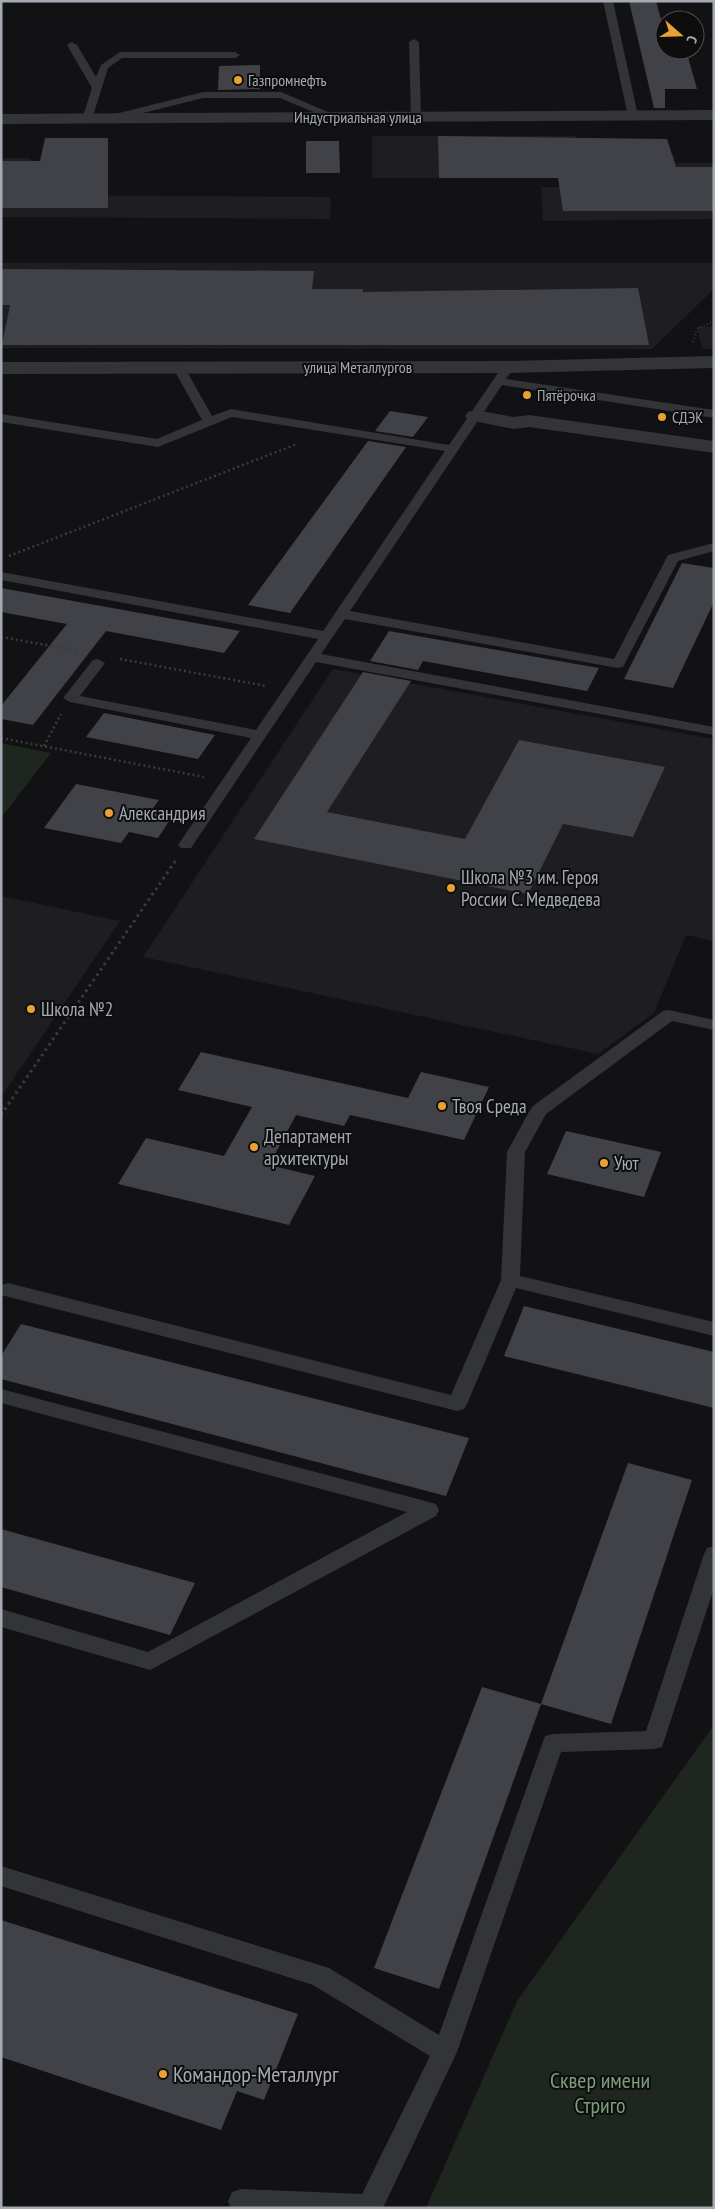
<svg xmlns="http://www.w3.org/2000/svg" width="715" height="2209" font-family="'PT Sans Narrow',sans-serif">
	<rect width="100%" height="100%" fill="#121214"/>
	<path fill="#1e1e20" d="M 372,136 L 576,136 L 579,154 L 673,155 L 676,163 L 714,163 L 714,181 L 678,178 L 372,178 Z
		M 1,158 L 31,158 L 21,195 L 331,197 L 330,219 L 1,217 Z
		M 541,187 L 714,188 L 714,219 L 543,221 Z
		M 1,263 L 714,263 L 714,289 L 652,349 L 1,348 Z
		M 697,327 L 714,327 L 714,349 L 702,349 Z
		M 333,669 L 714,739 L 714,941 L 686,935 L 654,1013 L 598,1054 L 143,957 Z
		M 1,896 L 120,921 L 1,1097 Z"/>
	<path fill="#1e261f" d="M 1,743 L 51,753 L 1,818 Z
		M 714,1725 L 714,2208 L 426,2208 L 517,2001 Z"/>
	<path fill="#414247" d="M 629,1 L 656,1 L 665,35 L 665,50 L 686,50 L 697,89 L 665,89 L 665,108 L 654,108 Z
		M 260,65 L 260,89 L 218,90 L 219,66 Z
		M 438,136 L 667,139 L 676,167 L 714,167 L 714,211 L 563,211 L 558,178 L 439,178 Z
		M 45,138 L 108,138 L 108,208 L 1,208 L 1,161 L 40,161 Z
		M 306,141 L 339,141 L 340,173 L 306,173 Z
		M 1,269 L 314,271 L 312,289 L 363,289 L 363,292 L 638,288 L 649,345 L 2,345 L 10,305 L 1,305 Z
		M 390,411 L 428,417 L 413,437 L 375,431 Z
		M 368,441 L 406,447 L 290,613 L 248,605 Z
		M 682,563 L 714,568 L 714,602 L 673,688 L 624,679 Z
		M 1,588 L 240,631 L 224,653 L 106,631 L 33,725 L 1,719 L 1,706 L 67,624 L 1,612 Z
		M 389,631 L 599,668 L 587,691 L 423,661 L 418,670 L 370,661 Z
		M 363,672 L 411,681 L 327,812 L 465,839 L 519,740 L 665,767 L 633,837 L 563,824 L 528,894 L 254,839 Z
		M 104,713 L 215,735 L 198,759 L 86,737 Z
		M 76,784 L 159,800 L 151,811 L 173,815 L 158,838 L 129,832 L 121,843 L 44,828 Z
		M 201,1052 L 408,1098 L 421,1072 L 489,1087 L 464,1140 L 350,1115 L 344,1126 L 296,1115 L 269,1165 L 315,1176 L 289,1225 L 118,1184 L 146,1138 L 224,1156 L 252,1107 L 178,1090 Z
		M 566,1131 L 661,1152 L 644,1197 L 547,1174 Z
		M 524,1306 L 714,1352 L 714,1408 L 504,1356 Z
		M 21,1324 L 469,1438 L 446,1496 L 1,1379 L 1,1356 Z
		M 628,1463 L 692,1480 L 611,1724 L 541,1704 Z
		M 1,1529 L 195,1583 L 170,1635 L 1,1587 Z
		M 482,1687 L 541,1704 L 439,1989 L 374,1968 Z
		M 1,1920 L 298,2014 L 264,2100 L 237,2091 L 221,2130 L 1,2057 Z"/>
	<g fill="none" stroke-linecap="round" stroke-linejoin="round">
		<path stroke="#393b3f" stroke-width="2" stroke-dasharray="1 2.5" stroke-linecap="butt" d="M 693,342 L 697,329 L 714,321"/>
		<path stroke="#393b3f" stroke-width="2.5" stroke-dasharray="2 3" stroke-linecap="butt" d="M 9,556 L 297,444
			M 1,637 L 79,651
			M 120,659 L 266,686
			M 1,738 L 204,777
			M 44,746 L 61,714"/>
		<path stroke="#393b3f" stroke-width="3" stroke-dasharray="2.5 4" stroke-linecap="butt" d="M 1,1115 L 176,860"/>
		<path fill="#333438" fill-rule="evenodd" d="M 603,1 L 613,1 L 638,116 L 637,118 L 629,118 L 628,116 Z
			M 414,39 L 419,42 L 421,117 L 416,120 L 411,117 L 409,42 Z
			M 72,42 L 77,45 L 96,77 L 101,65 L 120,52 L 235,52 L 240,55 L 235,58 L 122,58 L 108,68 L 92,119 L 87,122 L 82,119 L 92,88 L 67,45 Z
			M 203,92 L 281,92 L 342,118 L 337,121 L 333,120 L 280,98 L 203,98 L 107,122 L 102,119 L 103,117 Z
			M 508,363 L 514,367 L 506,379 L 714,410 L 714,418 L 502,385 L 350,611 L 614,659 L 668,555 L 714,543 L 714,551 L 678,561 L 623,667 L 618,668 L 345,619 L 321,654 L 714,727 L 714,735 L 316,662 L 191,848 L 181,848 L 178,845 L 251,738 L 70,702 L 63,698 L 93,660 L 98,659 L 105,663 L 80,696 L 256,730 L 318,639 L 1,580 L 1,572 L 323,631 L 445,451 L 232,417 L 158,447 L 1,422 L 1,414 L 157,439 L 202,420 L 173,368 L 179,364 L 185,368 L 212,416 L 231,409 L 449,445 L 504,364 Z
			M 669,1010 L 714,1020 L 714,1030 L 672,1021 L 546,1114 L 525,1152 L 520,1276 L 714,1322 L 714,1336 L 516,1288 L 467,1404 L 464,1409 L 457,1411 L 1,1295 L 1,1285 L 8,1283 L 451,1395 L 501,1280 L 507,1152 L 530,1110 L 533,1106 L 663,1011 Z
			M 1,1389 L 429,1502 L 436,1504 L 439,1510 L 436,1516 L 150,1670 L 1,1627 L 1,1609 L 148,1652 L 407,1512 L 1,1403 Z
			M 714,1546 L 714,1588 L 662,1747 L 654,1749 L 561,1752 L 457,2052 L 383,2208 L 231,2208 L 228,2201 L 232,2192 L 241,2189 L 362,2194 L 430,2056 L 313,1985 L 1,1886 L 1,1866 L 329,1968 L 439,2035 L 545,1736 L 553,1734 L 646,1731 L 704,1554 L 707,1548 Z"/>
		<path fill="#333438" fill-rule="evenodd" d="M 475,410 L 514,417 L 529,415 L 714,441 L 714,453 L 529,427 L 514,429 L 468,420 L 465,416 L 468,412 Z"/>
		<path fill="#333438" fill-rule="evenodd" d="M 714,110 L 714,120 L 1,124 L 1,114 Z
			M 714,356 L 714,368 L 508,373 L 1,374 L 1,362 L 508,361 Z"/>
	</g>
	<g fill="#e9a134" stroke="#0d0d0e" stroke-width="2">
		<circle cx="238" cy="80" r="5"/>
		<circle cx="527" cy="395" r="5"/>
		<circle cx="662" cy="417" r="5"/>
		<circle cx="109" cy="813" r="5"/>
		<circle cx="451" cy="888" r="5"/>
		<circle cx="31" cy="1009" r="5"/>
		<circle cx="442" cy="1106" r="5"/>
		<circle cx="254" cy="1147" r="5"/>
		<circle cx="604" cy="1163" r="5"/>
		<circle cx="163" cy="2074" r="5"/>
	</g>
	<g text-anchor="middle" stroke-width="4" stroke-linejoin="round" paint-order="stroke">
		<g font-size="16" fill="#a4aab4" stroke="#0d0d0e" text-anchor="start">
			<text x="248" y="86">Газпромнефть</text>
			<text x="537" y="401">Пятёрочка</text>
			<text x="672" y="423">СДЭК</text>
		</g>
		<g font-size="16" fill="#a4aab4" stroke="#0d0d0e">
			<text x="358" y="123">Индустриальная улица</text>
			<text x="358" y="373">улица Металлургов</text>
		</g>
		<g font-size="19" fill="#a4aab4" stroke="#0d0d0e" text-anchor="start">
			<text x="119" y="820">Александрия</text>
			<text x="461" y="884">Школа №3 им. Героя<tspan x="461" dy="22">России С. Медведева</tspan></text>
			<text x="41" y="1016">Школа №2</text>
			<text x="452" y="1113">Твоя Среда</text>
			<text x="264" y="1143">Департамент<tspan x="264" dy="22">архитектуры</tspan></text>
			<text x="614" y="1170">Уют</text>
		</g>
		<g font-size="22" fill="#a4aab4" stroke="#0d0d0e" text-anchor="start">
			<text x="173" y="2082">Командор-Металлург</text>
		</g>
		<g font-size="22" fill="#7c9e7c" stroke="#0d0d0e">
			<text x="600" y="2088">Сквер имени<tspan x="600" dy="25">Стриго</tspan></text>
		</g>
	</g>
	<rect width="715" height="2209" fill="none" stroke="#a4aab4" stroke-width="5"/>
	<g transform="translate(680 35) rotate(110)"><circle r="24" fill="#0d0d0e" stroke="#494c50"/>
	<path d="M0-4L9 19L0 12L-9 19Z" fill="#e9a134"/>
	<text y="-8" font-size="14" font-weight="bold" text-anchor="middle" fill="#a4aab4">С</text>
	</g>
</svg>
